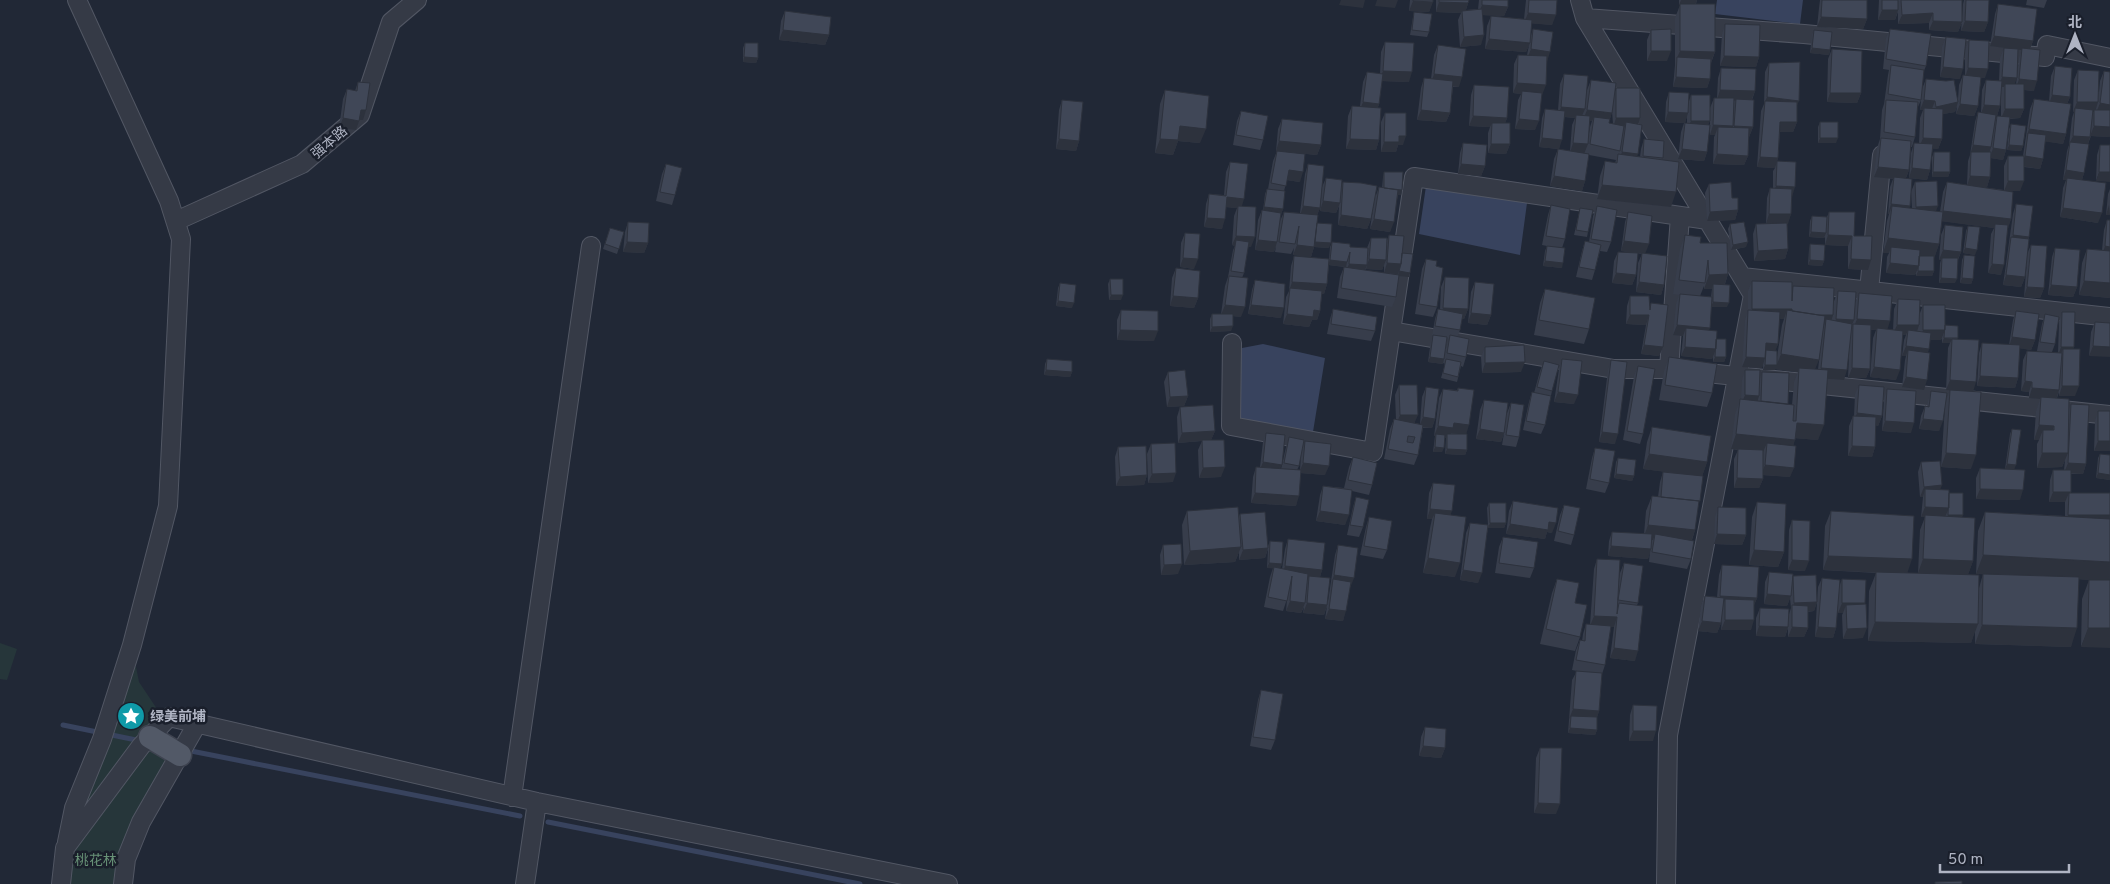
<svg xmlns="http://www.w3.org/2000/svg" width="2110" height="884" font-family="Overpass,'Noto Sans SC',sans-serif">
	<rect width="100%" height="100%" fill="#212836"/>
	<path fill="#26363a" d="M 0,643 L 17,649 L 7,680 L 0,679 Z
		M 132,667 L 136,667 L 139,682 L 159,712 L 82,813 L 78,809 Z
		M 152,746 L 171,758 L 118,884 L 67,884 L 69,856 Z"/>
	<path fill="#38435e" d="M 1717,0 L 1803,0 L 1800,24 L 1715,14 Z
		M 1426,186 L 1527,203 L 1520,255 L 1419,234 Z
		M 1263,344 L 1325,358 L 1312,438 L 1246,423 L 1237,418 L 1236,379 L 1242,348 Z"/>
	<g fill="none" stroke-linecap="round" stroke-linejoin="round">
		<path stroke="#38435e" stroke-width="5" d="M 63,725 L 141,741
			M 186,750 L 520,816
			M 548,822 L 860,884"/>
		<g stroke="#525764" stroke-width="20">
			<path id="minor" d="M 1580,0 L 1585,18 L 1753,295 L 1668,735 L 1666,884
				M 1585,18 L 1804,34 L 2045,57 L 2047,45 L 2110,58
				M 1680,216 L 1669,369 L 2110,415
				M 176,221 L 302,164 L 360,115 L 391,22 L 417,0
				M 1742,277 L 2110,317
				M 1869,291 L 1882,155
				M 1391,331 L 1614,369 L 1669,369
				M 1232,343 L 1231,426 L 1373,452 L 1414,177 L 1708,220
				M 512,797 L 591,246
				M 67,842 L 74,808 L 102,739 L 132,645 L 168,506 L 181,239 L 169,201 L 77,0
				M 61,884 L 65,848 L 141,746 L 169,717 L 537,802 L 948,884
				M 123,884 L 126,859 L 141,822 L 197,724
				M 525,884 L 537,802"/>
		</g>
		<g stroke="#3e4350" stroke-width="25">
			<path id="major" d="M 150,737 L 180,755"/>
		</g>
		<use href="#minor" stroke="#353a46" stroke-width="18"/>
		<use href="#major" stroke="#525967" stroke-width="22"/>
	</g>
	<path fill="#373d4b" fill-rule="evenodd" d="M 1410,0 L 1433,0 L 1429,12 L 1409,11 Z
		M 1436,0 L 1469,0 L 1466,10 L 1478,9 L 1479,0 L 1508,0 L 1508,7 L 1504,16 L 1483,15 L 1481,45 L 1460,47 L 1458,20 L 1461,13 L 1436,12 Z
		M 1526,0 L 1557,0 L 1552,25 L 1531,23 L 1530,38 L 1533,29 L 1547,61 L 1542,95 L 1535,130 L 1515,129 L 1518,100 L 1521,94 L 1513,93 L 1514,64 L 1518,55 L 1527,55 L 1529,45 L 1526,52 L 1485,49 L 1487,26 L 1491,16 L 1524,19 Z
		M 1679,0 L 1697,0 L 1696,4 L 1715,52 L 1711,63 L 1710,79 L 1707,88 L 1673,87 L 1675,65 L 1675,18 L 1680,5 L 1679,5 Z
		M 1820,0 L 1867,0 L 1867,19 L 1863,29 L 1817,27 L 1819,8 Z
		M 1879,0 L 1962,0 L 1962,22 L 1958,32 L 1929,30 L 1929,23 L 1898,24 L 1898,12 L 1895,20 L 1878,20 Z
		M 1964,0 L 1989,0 L 1988,22 L 1984,32 L 1961,31 L 1963,4 Z
		M 2027,0 L 2047,0 L 2044,8 L 2026,5 Z
		M 1998,4 L 2033,41 L 2030,49 L 2034,91 L 2024,90 L 2024,109 L 2020,118 L 2010,119 L 2006,150 L 2003,160 L 1991,158 L 1990,177 L 1987,187 L 1974,186 L 2004,190 L 2004,166 L 2008,156 L 2023,156 L 2030,109 L 2034,99 L 2049,101 L 2051,76 L 2055,66 L 2070,97 L 2067,104 L 2066,134 L 2063,144 L 2045,141 L 2043,159 L 2040,169 L 2024,167 L 2020,191 L 2010,191 L 2011,219 L 2007,229 L 2001,275 L 1988,273 L 1991,234 L 1994,228 L 1942,221 L 1939,244 L 1934,258 L 1934,271 L 1932,276 L 1916,276 L 1916,273 L 1915,275 L 1886,273 L 1887,257 L 1889,253 L 1883,253 L 1887,221 L 1889,214 L 1888,214 L 1890,187 L 1893,179 L 1874,177 L 1877,148 L 1880,139 L 1882,110 L 1884,104 L 1888,75 L 1889,70 L 1883,69 L 1886,38 L 1890,29 L 1926,66 L 1923,73 L 1922,89 L 1926,79 L 1958,99 L 1959,85 L 1963,75 L 1965,76 L 1965,50 L 1969,40 L 1985,78 L 1981,78 L 1978,106 L 1974,116 L 1956,114 L 1957,106 L 1955,112 L 1943,114 L 1942,139 L 1938,149 L 1932,148 L 1930,170 L 1927,180 L 1909,178 L 1911,153 L 1914,143 L 1919,143 L 1920,118 L 1923,110 L 1920,110 L 1921,100 L 1917,109 L 1915,137 L 1912,147 L 1911,147 L 1909,170 L 1906,178 L 1910,206 L 1909,208 L 1912,208 L 1911,192 L 1915,182 L 1936,211 L 1940,212 L 1943,192 L 1947,182 L 1967,185 L 1968,161 L 1970,155 L 1975,122 L 1978,112 L 1981,112 L 1982,90 L 1986,80 L 1999,81 L 2000,58 L 2004,48 L 2016,49 L 1990,46 L 1995,14 ZM 2018,49 L 2022,50 L 2019,58 L 2016,84 L 2014,84 ZM 2001,95 L 2001,116 L 1997,116 L 1995,121 L 1996,116 L 1997,116 L 2000,106 Z
		M 785,11 L 829,35 L 825,45 L 779,40 L 781,21 Z
		M 1414,12 L 1429,32 L 1427,37 L 1410,35 L 1413,17 Z
		M 1725,24 L 1759,57 L 1756,67 L 1720,66 L 1722,34 Z
		M 1651,30 L 1667,61 L 1647,61 L 1647,40 Z
		M 1814,30 L 1830,50 L 1829,55 L 1810,53 L 1812,35 Z
		M 1946,37 L 1960,79 L 1940,77 L 1942,47 Z
		M 1385,42 L 1409,82 L 1382,81 L 1379,104 L 1378,107 L 1379,140 L 1376,150 L 1346,149 L 1348,116 L 1352,106 L 1360,106 L 1363,82 L 1367,72 L 1380,74 L 1381,52 Z
		M 745,43 L 758,58 L 756,63 L 743,62 L 743,48 Z
		M 1438,45 L 1459,87 L 1453,87 L 1450,113 L 1446,122 L 1417,120 L 1421,88 L 1424,78 L 1431,79 L 1434,55 Z
		M 1832,49 L 1861,93 L 1857,103 L 1827,102 L 1828,59 Z
		M 1769,63 L 1797,105 L 1797,122 L 1793,132 L 1780,132 L 1778,158 L 1777,161 L 1792,197 L 1791,214 L 1787,224 L 1788,249 L 1785,259 L 1754,261 L 1753,234 L 1756,224 L 1766,224 L 1767,198 L 1770,188 L 1773,189 L 1773,171 L 1775,168 L 1757,167 L 1761,111 L 1764,104 L 1765,72 Z
		M 1721,68 L 1755,91 L 1752,100 L 1753,127 L 1749,137 L 1748,156 L 1744,165 L 1713,164 L 1714,137 L 1715,135 L 1710,135 L 1710,108 L 1714,98 L 1717,98 L 1718,78 Z
		M 2078,70 L 2099,92 L 2100,81 L 2104,71 L 2110,137 L 2091,136 L 2088,144 L 2084,173 L 2082,180 L 2098,223 L 2060,217 L 2063,188 L 2066,180 L 2063,180 L 2067,151 L 2069,145 L 2072,118 L 2074,112 L 2073,112 L 2074,80 Z
		M 1564,74 L 1585,103 L 1587,90 L 1591,80 L 1615,90 L 1640,118 L 1638,124 L 1637,156 L 1640,157 L 1641,149 L 1644,139 L 1662,159 L 1671,207 L 1597,199 L 1600,176 L 1605,161 L 1615,163 L 1616,160 L 1589,155 L 1585,181 L 1582,191 L 1550,186 L 1554,159 L 1558,149 L 1539,147 L 1542,118 L 1545,109 L 1558,110 L 1560,84 ZM 1612,111 L 1613,124 L 1609,123 ZM 1564,117 L 1575,118 L 1572,125 L 1570,151 L 1559,149 ZM 1590,121 L 1592,121 L 1590,127 L 1588,139 Z
		M 358,82 L 363,120 L 359,120 L 356,130 L 339,128 L 343,99 L 347,89 L 355,91 Z
		M 1474,85 L 1507,118 L 1505,123 L 1510,144 L 1506,154 L 1488,153 L 1488,133 L 1490,127 L 1469,126 L 1471,95 Z
		M 1165,90 L 1200,143 L 1178,141 L 1173,155 L 1155,153 L 1160,104 Z
		M 1669,92 L 1689,101 L 1691,95 L 1708,125 L 1707,152 L 1704,161 L 1678,159 L 1681,132 L 1684,123 L 1665,122 L 1666,102 ZM 1687,116 L 1687,123 L 1685,123 Z
		M 1062,100 L 1079,141 L 1076,151 L 1056,149 L 1059,110 Z
		M 1241,111 L 1263,140 L 1260,150 L 1233,145 L 1237,121 Z
		M 1385,113 L 1403,145 L 1398,145 L 1396,152 L 1381,152 L 1381,122 Z
		M 1282,119 L 1321,145 L 1317,155 L 1276,151 L 1278,129 Z
		M 1820,122 L 1836,143 L 1818,143 L 1818,127 Z
		M 2011,124 L 2023,146 L 2021,151 L 2007,150 L 2009,129 Z
		M 1463,143 L 1485,166 L 1481,176 L 1458,174 L 1460,153 Z
		M 2100,145 L 2110,145 L 2096,181 L 2097,155 Z
		M 1277,151 L 1300,182 L 1287,180 L 1284,191 L 1283,209 L 1281,214 L 1280,221 L 1284,212 L 1300,213 L 1305,174 L 1308,164 L 1320,208 L 1317,215 L 1317,224 L 1329,248 L 1314,247 L 1311,257 L 1293,255 L 1294,248 L 1291,254 L 1275,252 L 1276,246 L 1274,252 L 1255,250 L 1258,220 L 1262,210 L 1263,211 L 1265,194 L 1267,189 L 1268,189 L 1273,161 Z
		M 1934,152 L 1950,172 L 1948,177 L 1932,177 L 1932,157 Z
		M 1230,162 L 1242,206 L 1251,247 L 1248,246 L 1244,273 L 1242,278 L 1241,317 L 1233,316 L 1231,331 L 1210,332 L 1210,319 L 1212,314 L 1221,314 L 1225,286 L 1228,277 L 1233,250 L 1235,246 L 1232,245 L 1234,216 L 1237,208 L 1226,207 L 1222,229 L 1204,227 L 1206,204 L 1209,194 L 1224,195 L 1226,172 Z
		M 666,164 L 675,195 L 672,205 L 656,201 L 662,174 Z
		M 1384,172 L 1402,190 L 1401,195 L 1398,195 L 1390,232 L 1370,229 L 1374,202 L 1371,219 L 1367,229 L 1338,225 L 1339,206 L 1336,213 L 1320,211 L 1322,187 L 1326,178 L 1341,186 L 1343,182 L 1376,195 L 1379,187 L 1382,188 L 1383,177 Z
		M 1709,184 L 1732,198 L 1738,210 L 1735,220 L 1707,221 L 1705,193 Z
		M 2110,189 L 2110,215 L 2106,215 L 2108,194 Z
		M 2016,204 L 2029,237 L 2027,254 L 2031,245 L 2044,288 L 2040,298 L 2024,297 L 2027,259 L 2025,277 L 2021,287 L 2003,285 L 2013,214 Z
		M 1551,205 L 1565,239 L 1562,248 L 1562,268 L 1543,266 L 1545,251 L 1547,246 L 1542,245 L 1548,215 Z
		M 1597,206 L 1611,242 L 1607,252 L 1600,251 L 1595,270 L 1592,280 L 1576,277 L 1582,251 L 1585,241 L 1589,242 L 1593,216 Z
		M 1580,208 L 1588,232 L 1587,237 L 1574,235 L 1579,213 Z
		M 1628,212 L 1645,254 L 1664,285 L 1661,295 L 1636,292 L 1638,263 L 1642,254 L 1621,251 L 1625,222 Z
		M 1829,212 L 1854,236 L 1868,270 L 1848,269 L 1848,246 L 1825,245 L 1824,261 L 1822,266 L 1808,265 L 1809,249 L 1810,244 L 1825,245 L 1825,237 L 1824,238 L 1809,237 L 1810,221 L 1812,216 L 1827,217 Z
		M 2107,220 L 2110,220 L 2110,298 L 2079,295 L 2082,263 L 2087,249 L 2102,250 L 2104,230 Z
		M 628,222 L 648,243 L 644,253 L 623,252 L 625,232 Z
		M 1730,224 L 1746,247 L 1731,250 L 1728,229 Z
		M 1945,225 L 1961,252 L 1958,260 L 1955,283 L 1939,283 L 1940,263 L 1941,260 L 1939,260 L 1941,235 Z
		M 1968,226 L 1975,255 L 1963,253 L 1966,231 Z
		M 610,228 L 624,232 L 617,254 L 603,249 Z
		M 1185,233 L 1194,269 L 1180,267 L 1181,243 Z
		M 1389,235 L 1404,236 L 1402,253 L 1413,254 L 1410,273 L 1409,277 L 1399,276 L 1396,297 L 1392,307 L 1337,298 L 1340,277 L 1344,267 L 1329,265 L 1327,284 L 1324,294 L 1322,294 L 1320,311 L 1317,320 L 1312,320 L 1309,327 L 1283,324 L 1286,297 L 1289,291 L 1291,266 L 1294,256 L 1329,259 L 1330,247 L 1332,242 L 1350,244 L 1350,247 L 1367,248 L 1371,238 L 1387,238 L 1387,240 ZM 1384,265 L 1384,273 L 1398,274 L 1398,275 L 1362,270 L 1365,270 L 1366,269 L 1382,270 Z
		M 1685,235 L 1700,243 L 1728,274 L 1725,284 L 1727,307 L 1711,307 L 1709,330 L 1716,339 L 1726,357 L 1724,362 L 1713,362 L 1713,356 L 1712,359 L 1681,356 L 1683,336 L 1673,335 L 1676,304 L 1679,295 L 1673,294 L 1680,249 ZM 1704,286 L 1704,289 L 1712,289 L 1711,297 L 1700,296 Z
		M 2055,248 L 2077,287 L 2073,297 L 2048,295 L 2052,257 Z
		M 1618,252 L 1636,275 L 1632,285 L 1612,283 L 1614,261 Z
		M 1964,255 L 1973,279 L 1971,284 L 1960,283 L 1962,260 Z
		M 1426,259 L 1436,266 L 1437,307 L 1433,317 L 1415,314 L 1422,269 Z
		M 1176,268 L 1198,298 L 1194,308 L 1170,306 L 1172,278 Z
		M 1445,277 L 1468,309 L 1464,319 L 1462,319 L 1460,330 L 1457,337 L 1466,357 L 1463,367 L 1461,366 L 1457,382 L 1441,378 L 1445,364 L 1443,363 L 1443,362 L 1443,364 L 1428,362 L 1431,340 L 1433,336 L 1432,336 L 1435,319 L 1438,309 L 1440,310 L 1441,287 ZM 1447,338 L 1449,339 L 1445,351 Z
		M 1110,279 L 1121,300 L 1109,300 L 1108,284 Z
		M 1255,280 L 1281,318 L 1248,314 L 1252,290 Z
		M 1752,281 L 1792,291 L 1793,286 L 1834,301 L 1838,291 L 1855,303 L 1859,293 L 1887,329 L 1893,330 L 1894,309 L 1898,299 L 1920,313 L 1923,305 L 1958,339 L 1973,391 L 1971,469 L 1941,467 L 1945,405 L 1939,431 L 1919,429 L 1921,416 L 1925,406 L 1927,407 L 1928,401 L 1931,391 L 1945,404 L 1950,390 L 1946,390 L 1948,348 L 1950,343 L 1942,343 L 1942,338 L 1941,340 L 1930,340 L 1928,352 L 1924,390 L 1902,387 L 1905,360 L 1906,356 L 1902,356 L 1904,340 L 1906,335 L 1903,335 L 1896,380 L 1870,377 L 1873,338 L 1876,330 L 1871,330 L 1870,369 L 1866,378 L 1848,378 L 1849,354 L 1844,380 L 1827,379 L 1818,440 L 1795,438 L 1793,446 L 1790,477 L 1763,475 L 1763,479 L 1759,488 L 1734,488 L 1734,459 L 1738,450 L 1731,449 L 1735,414 L 1740,399 L 1741,399 L 1742,380 L 1745,370 L 1760,378 L 1762,372 L 1788,404 L 1792,405 L 1794,382 L 1798,372 L 1775,369 L 1775,370 L 1763,370 L 1763,364 L 1762,368 L 1742,367 L 1745,320 L 1748,310 L 1748,291 ZM 1779,319 L 1784,319 L 1782,325 L 1777,357 L 1775,350 L 1778,344 ZM 1823,330 L 1818,369 L 1815,369 Z
		M 1475,282 L 1491,315 L 1487,325 L 1468,323 L 1471,292 Z
		M 1060,283 L 1072,308 L 1056,306 L 1058,288 Z
		M 1545,289 L 1589,329 L 1584,344 L 1534,335 L 1540,303 Z
		M 1630,296 L 1650,306 L 1651,303 L 1663,347 L 1659,356 L 1641,354 L 1646,325 L 1626,324 L 1627,306 Z
		M 1333,309 L 1375,331 L 1371,341 L 1327,334 L 1330,319 Z
		M 1121,310 L 1154,341 L 1117,340 L 1117,320 Z
		M 2016,311 L 2035,340 L 2031,350 L 2020,348 L 2018,378 L 2015,388 L 1977,386 L 1979,353 L 1982,343 L 2009,345 L 2013,320 Z
		M 2062,312 L 2074,347 L 2073,349 L 2075,396 L 2059,396 L 2059,392 L 2057,398 L 2069,409 L 2071,404 L 2086,464 L 2083,474 L 2071,474 L 2071,493 L 2110,493 L 2110,578 L 2081,647 L 2082,599 L 2089,580 L 2079,579 L 2071,647 L 1975,644 L 1975,630 L 1971,643 L 1868,641 L 1869,591 L 1876,573 L 1823,570 L 1825,526 L 1831,511 L 1908,573 L 1918,573 L 1920,530 L 1925,517 L 1921,517 L 1923,497 L 1920,497 L 1918,472 L 1921,462 L 1940,489 L 1949,493 L 1962,517 L 1973,561 L 1968,574 L 1979,588 L 1983,574 L 1984,574 L 1976,574 L 1978,531 L 1985,512 L 2065,516 L 2065,502 L 2049,502 L 2050,480 L 2053,470 L 2064,470 L 2065,460 L 2062,467 L 2037,468 L 2037,444 L 2039,440 L 2034,440 L 2036,411 L 2040,399 L 2029,398 L 2029,392 L 2021,391 L 2023,360 L 2027,351 L 2037,351 L 2042,324 L 2045,314 L 2055,344 L 2052,352 L 2058,353 L 2059,322 Z
		M 2095,322 L 2110,323 L 2089,356 L 2091,332 Z
		M 1485,347 L 1521,372 L 1482,373 L 1481,357 Z
		M 1669,357 L 1712,393 L 1707,407 L 1659,400 L 1664,371 Z
		M 1047,359 L 1072,372 L 1070,377 L 1044,375 L 1045,364 Z
		M 1562,359 L 1574,404 L 1554,402 L 1559,369 Z
		M 1611,360 L 1615,444 L 1599,442 L 1608,370 Z
		M 1544,361 L 1552,391 L 1545,425 L 1541,434 L 1523,430 L 1529,402 L 1532,392 L 1534,393 L 1540,371 Z
		M 1638,366 L 1643,434 L 1640,444 L 1623,440 L 1634,376 Z
		M 1168,372 L 1188,396 L 1184,406 L 1167,407 L 1164,382 Z
		M 1399,385 L 1415,423 L 1420,424 L 1422,397 L 1426,387 L 1435,419 L 1432,428 L 1423,428 L 1418,455 L 1414,465 L 1384,459 L 1390,429 L 1394,419 L 1396,420 L 1395,395 Z
		M 1859,385 L 1882,416 L 1878,426 L 1876,425 L 1875,447 L 1872,457 L 1848,456 L 1849,426 L 1853,416 L 1854,416 L 1855,394 Z
		M 1458,388 L 1466,434 L 1467,450 L 1465,455 L 1445,454 L 1446,438 L 1445,438 L 1442,452 L 1433,452 L 1435,436 L 1434,436 L 1439,398 L 1443,389 L 1457,390 Z
		M 1887,389 L 1911,433 L 1882,431 L 1884,399 Z
		M 1484,400 L 1507,413 L 1511,403 L 1519,437 L 1516,447 L 1502,445 L 1504,433 L 1501,442 L 1476,439 L 1480,410 Z
		M 1180,407 L 1215,431 L 1211,440 L 1221,477 L 1199,478 L 1198,450 L 1202,441 L 1178,443 L 1177,417 Z
		M 2098,411 L 2110,451 L 2094,451 L 2095,421 Z
		M 1652,427 L 1707,462 L 1702,476 L 1695,530 L 1692,540 L 1691,559 L 1687,569 L 1649,562 L 1650,551 L 1648,559 L 1608,556 L 1609,541 L 1612,532 L 1644,534 L 1646,511 L 1652,496 L 1658,497 L 1660,482 L 1663,472 L 1669,472 L 1643,469 L 1647,442 Z
		M 2012,429 L 2014,469 L 2020,500 L 1976,499 L 1976,478 L 1980,468 L 2005,469 L 2010,434 Z
		M 1266,433 L 1280,469 L 1281,469 L 1286,447 L 1289,437 L 1302,450 L 1305,441 L 1325,475 L 1301,473 L 1296,506 L 1251,503 L 1253,477 L 1256,467 L 1260,467 L 1263,442 ZM 1301,454 L 1300,470 L 1297,470 L 1299,466 Z
		M 1151,444 L 1173,482 L 1148,483 L 1147,454 Z
		M 1118,447 L 1147,475 L 1144,485 L 1116,486 L 1115,457 Z
		M 1595,448 L 1609,483 L 1605,493 L 1586,489 L 1592,458 Z
		M 2100,454 L 2110,455 L 2110,480 L 2096,478 L 2098,458 Z
		M 1353,457 L 1372,485 L 1369,495 L 1352,491 L 1345,525 L 1316,521 L 1320,495 L 1323,486 L 1344,488 L 1349,467 Z
		M 1618,458 L 1634,476 L 1632,481 L 1614,478 L 1616,462 Z
		M 1433,483 L 1451,515 L 1455,577 L 1423,573 L 1430,528 L 1432,519 L 1427,519 L 1429,493 Z
		M 1356,497 L 1363,527 L 1359,537 L 1347,535 L 1353,507 Z
		M 1513,501 L 1552,533 L 1547,532 L 1545,539 L 1506,534 L 1509,511 Z
		M 1757,502 L 1784,552 L 1778,567 L 1749,565 L 1752,517 Z
		M 1489,503 L 1506,523 L 1504,528 L 1488,528 L 1478,583 L 1460,580 L 1466,533 L 1470,523 L 1488,525 L 1487,508 Z
		M 1564,505 L 1574,535 L 1571,545 L 1554,541 L 1560,515 Z
		M 1718,507 L 1746,535 L 1742,545 L 1714,544 L 1715,517 Z
		M 1187,511 L 1238,518 L 1240,514 L 1268,546 L 1270,541 L 1282,564 L 1280,568 L 1282,569 L 1285,549 L 1288,539 L 1322,570 L 1320,577 L 1328,601 L 1335,555 L 1338,545 L 1350,588 L 1343,621 L 1325,619 L 1327,606 L 1324,615 L 1303,613 L 1304,607 L 1301,613 L 1286,611 L 1287,599 L 1283,611 L 1264,607 L 1270,577 L 1273,568 L 1267,568 L 1268,549 L 1265,558 L 1239,560 L 1239,552 L 1235,562 L 1184,565 L 1182,525 Z
		M 1369,517 L 1387,550 L 1383,559 L 1360,555 L 1366,527 Z
		M 1792,520 L 1805,571 L 1788,570 L 1789,530 Z
		M 1503,537 L 1534,568 L 1530,578 L 1495,573 L 1499,547 Z
		M 1163,545 L 1178,574 L 1161,575 L 1160,555 Z
		M 1597,559 L 1618,584 L 1620,573 L 1624,563 L 1638,603 L 1637,605 L 1635,661 L 1610,658 L 1614,627 L 1611,627 L 1605,665 L 1602,674 L 1599,711 L 1597,717 L 1597,730 L 1595,735 L 1568,733 L 1572,680 L 1577,671 L 1572,670 L 1576,650 L 1580,640 L 1582,641 L 1583,634 L 1586,624 L 1590,625 L 1594,569 Z
		M 1722,565 L 1757,598 L 1754,605 L 1751,630 L 1721,630 L 1722,618 L 1721,623 L 1717,633 L 1698,631 L 1701,606 L 1705,596 L 1717,597 L 1719,575 Z
		M 1769,572 L 1792,579 L 1793,576 L 1817,601 L 1818,587 L 1822,578 L 1839,587 L 1842,579 L 1865,603 L 1863,638 L 1843,639 L 1842,615 L 1843,613 L 1838,613 L 1838,600 L 1836,628 L 1833,638 L 1815,637 L 1817,602 L 1814,611 L 1808,612 L 1808,628 L 1804,637 L 1788,637 L 1788,628 L 1785,637 L 1756,636 L 1756,618 L 1760,608 L 1789,614 L 1791,608 L 1790,598 L 1787,606 L 1764,604 L 1765,582 Z
		M 1557,579 L 1575,603 L 1580,637 L 1575,651 L 1540,644 L 1552,593 Z
		M 1261,690 L 1275,740 L 1271,750 L 1250,746 L 1258,700 Z
		M 1633,705 L 1653,741 L 1629,741 L 1630,715 Z
		M 1425,727 L 1445,748 L 1441,758 L 1419,756 L 1421,737 Z
		M 1540,748 L 1556,814 L 1534,813 L 1536,758 Z"/>
	<path fill="#2d323d" d="M 1341,0 L 1365,0 L 1363,8 L 1339,5 Z
		M 1377,0 L 1398,0 L 1395,8 L 1375,6 Z
		M 1681,0 L 1697,0 L 1695,5 L 1679,5 Z
		M 1413,1 L 1433,2 L 1429,12 L 1409,11 Z
		M 1439,2 L 1468,3 L 1465,13 L 1462,11 L 1461,13 L 1436,12 Z
		M 1482,5 L 1508,7 L 1504,16 L 1478,15 Z
		M 1882,10 L 1898,10 L 1895,20 L 1878,20 Z
		M 1528,13 L 1556,15 L 1552,25 L 1524,23 Z
		M 1933,13 L 1929,23 L 1898,24 L 1902,15 Z
		M 1821,17 L 1867,19 L 1863,29 L 1817,27 Z
		M 1933,21 L 1962,22 L 1958,32 L 1929,30 Z
		M 1965,21 L 1988,22 L 1984,32 L 1961,31 Z
		M 783,30 L 829,35 L 825,45 L 779,40 Z
		M 1484,35 L 1481,45 L 1460,47 L 1464,37 Z
		M 1994,36 L 2033,41 L 2029,51 L 1990,46 Z
		M 1489,39 L 1530,43 L 1526,52 L 1485,49 Z
		M 1812,48 L 1830,50 L 1829,55 L 1810,53 Z
		M 1531,49 L 1550,52 L 1547,62 L 1527,59 Z
		M 1651,51 L 1671,51 L 1667,61 L 1647,61 Z
		M 1680,51 L 1715,52 L 1709,66 L 1677,58 Z
		M 1724,56 L 1759,57 L 1756,67 L 1720,66 Z
		M 744,57 L 758,58 L 756,63 L 743,62 Z
		M 1943,67 L 1963,69 L 1960,79 L 1940,77 Z
		M 1968,68 L 1988,69 L 1985,78 L 1965,78 Z
		M 1383,71 L 1412,72 L 1409,82 L 1379,81 Z
		M 1434,74 L 1462,77 L 1459,87 L 1431,84 Z
		M 1676,77 L 1710,79 L 1707,88 L 1673,87 Z
		M 2002,77 L 2017,78 L 2013,88 L 2005,84 L 2004,87 L 1999,87 Z
		M 2019,79 L 2037,81 L 2034,91 L 2016,89 Z
		M 1517,83 L 1546,85 L 1542,95 L 1521,94 L 1522,91 L 1521,94 L 1513,93 Z
		M 1720,90 L 1755,91 L 1751,101 L 1717,100 Z
		M 1830,93 L 1861,93 L 1857,103 L 1827,102 Z
		M 2052,95 L 2070,97 L 2066,106 L 2049,105 Z
		M 1767,97 L 1799,101 L 1795,110 L 1764,104 Z
		M 1924,100 L 1935,101 L 1931,111 L 1924,108 L 1923,110 L 1920,110 Z
		M 1363,102 L 1379,104 L 1375,114 L 1359,112 Z
		M 1958,102 L 1955,112 L 1932,116 L 1936,107 Z
		M 2077,102 L 2098,102 L 2095,112 L 2094,110 L 2094,112 L 2075,112 L 2075,108 L 2074,112 L 2073,112 Z
		M 2100,103 L 2110,105 L 2110,115 L 2096,113 Z
		M 1960,104 L 1978,106 L 1974,116 L 1956,114 Z
		M 1984,105 L 2000,106 L 1997,116 L 1981,114 Z
		M 1561,107 L 1585,109 L 1581,118 L 1576,115 L 1575,118 L 1558,116 Z
		M 2005,109 L 2024,109 L 2020,118 L 2001,119 Z
		M 361,110 L 366,110 L 363,120 L 357,120 Z
		M 1421,110 L 1450,113 L 1446,122 L 1417,120 Z
		M 1587,110 L 1612,113 L 1608,123 L 1594,117 L 1592,121 L 1583,120 Z
		M 1668,112 L 1688,113 L 1685,123 L 1665,122 Z
		M 1473,116 L 1507,118 L 1504,127 L 1492,123 L 1490,127 L 1469,126 Z
		M 343,118 L 359,121 L 356,130 L 339,128 Z
		M 1616,118 L 1640,118 L 1637,128 L 1626,122 L 1624,128 L 1613,128 Z
		M 1519,119 L 1539,121 L 1535,130 L 1515,129 Z
		M 1691,121 L 1710,121 L 1706,130 L 1687,130 Z
		M 1780,122 L 1797,122 L 1793,132 L 1777,132 Z
		M 1713,125 L 1733,126 L 1730,135 L 1718,127 L 1715,135 L 1710,135 Z
		M 1180,126 L 1206,129 L 1200,143 L 1178,141 L 1173,155 L 1155,153 L 1160,139 Z
		M 1734,126 L 1753,127 L 1749,137 L 1731,136 Z
		M 2094,126 L 2110,127 L 2110,137 L 2090,136 Z
		M 2029,129 L 2066,134 L 2063,144 L 2027,139 L 2028,133 L 2026,138 Z
		M 1399,136 L 1406,136 L 1403,145 L 1398,145 L 1396,152 L 1381,152 L 1384,142 Z
		M 2073,136 L 2090,137 L 2087,147 L 2070,142 L 2069,145 Z
		M 1542,138 L 1562,140 L 1559,149 L 1539,147 Z
		M 1820,138 L 1838,138 L 1836,143 L 1818,143 Z
		M 1923,138 L 1942,139 L 1938,149 L 1919,148 Z
		M 1059,139 L 1079,141 L 1076,151 L 1056,149 Z
		M 1350,139 L 1379,140 L 1376,150 L 1346,149 Z
		M 1279,141 L 1321,145 L 1317,155 L 1276,151 Z
		M 1573,143 L 1588,144 L 1584,154 L 1570,153 Z
		M 1491,144 L 1510,144 L 1506,154 L 1488,153 Z
		M 1973,145 L 1991,147 L 1988,157 L 1971,152 L 1970,155 Z
		M 2009,145 L 2023,146 L 2021,151 L 2007,150 Z
		M 1993,148 L 2006,150 L 2003,160 L 1990,158 Z
		M 1682,149 L 1707,152 L 1704,161 L 1678,159 Z
		M 1622,152 L 1638,154 L 1635,164 L 1618,162 Z
		M 1717,154 L 1748,156 L 1744,165 L 1713,164 Z
		M 2025,156 L 2043,159 L 2040,169 L 2021,166 Z
		M 1760,157 L 1778,158 L 1775,168 L 1757,167 Z
		M 1461,164 L 1485,166 L 1481,176 L 1458,174 Z
		M 1878,167 L 1909,170 L 1905,180 L 1874,177 Z
		M 1912,168 L 1930,170 L 1927,180 L 1909,178 Z
		M 1289,170 L 1303,172 L 1300,182 L 1286,180 Z
		M 2066,170 L 2084,173 L 2081,183 L 2067,178 L 2066,180 L 2063,180 Z
		M 1933,172 L 1950,172 L 1948,177 L 1932,177 Z
		M 2099,172 L 2110,172 L 2110,182 L 2096,181 Z
		M 1554,176 L 1585,181 L 1582,191 L 1550,186 Z
		M 1970,176 L 1990,177 L 1987,187 L 1967,186 Z
		M 2008,181 L 2024,181 L 2020,191 L 2004,191 Z
		M 1602,185 L 1676,192 L 1671,207 L 1597,199 Z
		M 1776,186 L 1795,187 L 1792,197 L 1772,196 Z
		M 1384,190 L 1402,190 L 1401,195 L 1382,195 Z
		M 1227,197 L 1244,199 L 1241,209 L 1238,206 L 1237,208 L 1224,207 Z
		M 1323,201 L 1340,203 L 1336,213 L 1320,211 Z
		M 1891,204 L 1910,206 L 1906,216 L 1892,206 L 1889,214 L 1888,214 Z
		M 2109,205 L 2110,215 L 2106,215 Z
		M 1303,206 L 1320,208 L 1316,218 L 1300,216 Z
		M 1938,206 L 1934,216 L 1912,217 L 1916,207 Z
		M 1264,207 L 1283,209 L 1281,214 L 1263,212 Z
		M 2063,208 L 2102,213 L 2098,223 L 2060,217 Z
		M 1738,210 L 1735,220 L 1707,221 L 1710,212 Z
		M 1943,211 L 2011,219 L 2008,229 L 1995,228 L 1995,224 L 1994,228 L 1939,221 Z
		M 1769,214 L 1791,214 L 1788,224 L 1766,224 Z
		M 1341,215 L 1371,219 L 1367,229 L 1338,225 Z
		M 1207,218 L 1225,219 L 1222,229 L 1204,227 Z
		M 1374,219 L 1394,222 L 1390,232 L 1370,229 Z
		M 1811,232 L 1826,233 L 1824,238 L 1809,237 Z
		M 1828,235 L 1852,236 L 1848,246 L 1825,245 Z
		M 2013,235 L 2029,237 L 2025,247 L 2011,240 Z
		M 1236,236 L 1255,237 L 1251,247 L 1236,246 L 1236,240 L 1235,246 L 1232,245 Z
		M 1888,238 L 1939,244 L 1934,259 L 1890,254 L 1891,247 L 1889,253 L 1883,253 Z
		M 1258,240 L 1277,242 L 1274,252 L 1255,250 Z
		M 1624,241 L 1649,244 L 1645,254 L 1621,251 Z
		M 627,242 L 648,243 L 644,253 L 623,252 Z
		M 1315,242 L 1331,243 L 1329,248 L 1314,247 Z
		M 1748,242 L 1746,247 L 1731,250 L 1733,245 Z
		M 1297,245 L 1314,247 L 1311,257 L 1293,255 Z
		M 2105,246 L 2110,247 L 2110,257 L 2102,256 Z
		M 1965,248 L 1977,250 L 1975,255 L 1963,253 Z
		M 1788,249 L 1785,259 L 1754,261 L 1758,251 Z
		M 1943,250 L 1961,252 L 1957,261 L 1942,258 L 1941,260 L 1939,260 Z
		M 1183,258 L 1198,259 L 1194,269 L 1180,267 Z
		M 1369,259 L 1386,260 L 1382,270 L 1366,269 Z
		M 1851,259 L 1871,260 L 1868,270 L 1848,269 Z
		M 1330,260 L 1347,262 L 1346,267 L 1328,265 Z
		M 1810,260 L 1824,261 L 1822,266 L 1808,265 Z
		M 1545,261 L 1563,263 L 1562,268 L 1543,266 Z
		M 1387,263 L 1401,264 L 1398,274 L 1384,273 Z
		M 1890,263 L 1919,266 L 1915,275 L 1886,273 Z
		M 1349,264 L 1367,265 L 1365,270 L 1347,269 Z
		M 1992,264 L 2004,265 L 2001,275 L 1988,273 Z
		M 1399,271 L 1410,273 L 1409,277 L 1398,276 Z
		M 1918,271 L 1934,271 L 1932,276 L 1916,276 Z
		M 1616,273 L 1636,275 L 1632,285 L 1612,283 Z
		M 1728,274 L 1723,289 L 1713,284 L 1712,289 L 1704,289 L 1709,275 Z
		M 2006,275 L 2025,277 L 2021,287 L 2003,285 Z
		M 1941,278 L 1957,279 L 1955,283 L 1939,283 Z
		M 1962,278 L 1973,279 L 1971,284 L 1960,283 Z
		M 2084,281 L 2110,283 L 2110,298 L 2079,295 Z
		M 1292,282 L 1327,284 L 1324,294 L 1289,292 Z
		M 1639,282 L 1664,285 L 1661,295 L 1636,292 Z
		M 2051,285 L 2077,287 L 2073,297 L 2048,295 Z
		M 2027,287 L 2044,288 L 2040,298 L 2024,297 Z
		M 1111,295 L 1123,295 L 1121,300 L 1109,300 Z
		M 1173,296 L 1198,298 L 1194,308 L 1170,306 Z
		M 1058,301 L 1074,303 L 1072,308 L 1056,306 Z
		M 1713,302 L 1729,303 L 1727,307 L 1711,307 Z
		M 1225,305 L 1245,307 L 1241,317 L 1221,315 Z
		M 1251,305 L 1284,308 L 1281,318 L 1248,314 Z
		M 1443,308 L 1468,309 L 1464,319 L 1440,318 Z
		M 1752,309 L 1792,309 L 1788,319 L 1787,310 L 1784,319 L 1748,319 Z
		M 1314,310 L 1320,311 L 1317,320 L 1312,320 L 1309,327 L 1283,324 L 1287,314 Z
		M 1471,313 L 1491,315 L 1487,325 L 1468,323 Z
		M 1792,314 L 1833,315 L 1830,325 L 1826,319 L 1824,325 L 1788,324 Z
		M 1630,315 L 1649,315 L 1646,325 L 1626,324 Z
		M 1836,319 L 1854,320 L 1850,330 L 1832,329 Z
		M 1857,319 L 1890,321 L 1887,331 L 1877,328 L 1876,330 L 1853,329 Z
		M 1677,325 L 1710,328 L 1706,338 L 1686,328 L 1683,336 L 1673,335 Z
		M 1897,325 L 1919,325 L 1916,335 L 1908,330 L 1906,335 L 1893,334 Z
		M 1233,326 L 1231,331 L 1210,332 L 1212,327 Z
		M 1120,330 L 1158,331 L 1154,341 L 1117,340 Z
		M 1923,330 L 1945,330 L 1941,340 L 1919,340 Z
		M 2012,337 L 2035,340 L 2031,350 L 2009,347 Z
		M 1944,338 L 1952,339 L 1950,343 L 1942,343 Z
		M 1766,343 L 1778,344 L 1774,354 L 1765,353 Z
		M 1644,345 L 1663,347 L 1659,356 L 1641,354 Z
		M 1906,346 L 1929,349 L 1926,359 L 1908,350 L 1906,356 L 1902,356 Z
		M 2093,346 L 2110,347 L 2110,357 L 2089,356 Z
		M 1685,347 L 1716,349 L 1712,359 L 1681,356 Z
		M 2061,347 L 2074,347 L 2071,357 L 2063,349 L 2060,356 L 2058,356 Z
		M 1781,354 L 1819,360 L 1813,374 L 1799,368 L 1798,372 L 1775,369 Z
		M 1430,357 L 1444,359 L 1443,364 L 1428,362 Z
		M 1715,357 L 1726,357 L 1724,362 L 1713,362 Z
		M 1746,357 L 1765,358 L 1762,368 L 1742,367 Z
		M 1525,362 L 1521,372 L 1482,373 L 1485,363 Z
		M 1765,365 L 1777,365 L 1775,370 L 1763,370 Z
		M 1874,367 L 1900,370 L 1896,380 L 1870,377 Z
		M 1821,368 L 1847,370 L 1844,380 L 1817,378 Z
		M 1852,368 L 1870,369 L 1866,378 L 1848,378 Z
		M 1046,370 L 1072,372 L 1070,377 L 1044,375 Z
		M 1980,376 L 2018,378 L 2015,388 L 1977,386 Z
		M 1906,377 L 1927,380 L 1924,390 L 1902,387 Z
		M 1950,380 L 1976,382 L 1973,392 L 1946,390 Z
		M 2025,381 L 2032,382 L 2029,392 L 2021,391 Z
		M 2062,386 L 2079,386 L 2075,396 L 2059,396 Z
		M 2032,388 L 2059,390 L 2056,400 L 2041,397 L 2040,399 L 2029,398 Z
		M 1558,392 L 1578,395 L 1574,404 L 1554,402 Z
		M 1745,395 L 1759,396 L 1756,406 L 1741,405 Z
		M 1188,396 L 1184,406 L 1167,407 L 1170,397 Z
		M 1857,413 L 1882,416 L 1878,426 L 1853,423 Z
		M 1400,415 L 1418,415 L 1414,424 L 1396,425 Z
		M 1423,417 L 1435,419 L 1432,428 L 1419,427 Z
		M 1923,419 L 1943,421 L 1939,431 L 1919,429 Z
		M 1885,421 L 1914,423 L 1911,433 L 1882,431 Z
		M 1454,423 L 1469,425 L 1466,435 L 1451,433 L 1449,438 L 1447,434 L 1446,438 L 1436,436 L 1436,434 L 1435,436 L 1434,436 L 1438,426 Z
		M 1797,423 L 1824,425 L 1818,440 L 1792,438 Z
		M 2039,425 L 2054,426 L 2049,440 L 2043,430 L 2039,440 L 2034,440 Z
		M 1480,429 L 1504,433 L 1501,442 L 1476,439 Z
		M 1215,431 L 1211,440 L 1178,443 L 1182,433 Z
		M 1602,432 L 1618,434 L 1615,444 L 1599,442 Z
		M 1736,434 L 1795,440 L 1790,455 L 1767,443 L 1763,452 L 1731,449 Z
		M 2098,441 L 2110,441 L 2110,451 L 2094,451 Z
		M 1852,446 L 1875,447 L 1872,457 L 1848,456 Z
		M 1435,447 L 1444,448 L 1442,452 L 1433,452 Z
		M 1447,449 L 1467,450 L 1465,455 L 1445,454 Z
		M 1946,453 L 1976,455 L 1971,469 L 1941,467 Z
		M 2042,453 L 2068,453 L 2062,467 L 2037,468 Z
		M 1649,454 L 1707,462 L 1702,477 L 1643,469 Z
		M 1263,462 L 1282,465 L 1278,474 L 1259,472 Z
		M 1303,463 L 1329,466 L 1325,475 L 1299,473 Z
		M 2068,463 L 2086,464 L 2083,474 L 2064,473 Z
		M 2007,464 L 2016,465 L 2014,470 L 2005,469 Z
		M 1765,465 L 1794,468 L 1790,477 L 1761,475 Z
		M 1225,467 L 1221,477 L 1199,478 L 1203,468 Z
		M 1176,473 L 1173,482 L 1148,483 L 1152,474 Z
		M 2098,473 L 2110,475 L 2110,480 L 2096,478 Z
		M 1616,474 L 1634,476 L 1632,481 L 1614,478 Z
		M 1147,475 L 1144,485 L 1116,486 L 1120,477 Z
		M 1737,478 L 1763,479 L 1759,488 L 1734,488 Z
		M 1942,485 L 1938,495 L 1925,489 L 1923,497 L 1920,497 L 1924,487 Z
		M 1980,489 L 2023,490 L 2020,500 L 1976,499 Z
		M 2053,492 L 2071,492 L 2069,493 L 2065,502 L 2049,502 Z
		M 1255,493 L 1299,496 L 1296,506 L 1251,503 Z
		M 1925,507 L 1949,508 L 1945,517 L 1921,517 Z
		M 1430,509 L 1452,511 L 1448,521 L 1435,513 L 1432,519 L 1427,519 Z
		M 1320,511 L 1349,515 L 1345,525 L 1316,521 Z
		M 1948,515 L 1963,515 L 1961,520 L 1946,520 Z
		M 2068,515 L 2110,515 L 2110,521 L 2065,525 Z
		M 1549,522 L 1556,523 L 1552,533 L 1547,532 L 1545,539 L 1506,534 L 1510,524 Z
		M 1490,523 L 1506,523 L 1504,528 L 1488,528 Z
		M 1648,525 L 1695,530 L 1690,545 L 1655,534 L 1653,540 L 1643,539 Z
		M 1717,534 L 1746,535 L 1742,545 L 1714,544 Z
		M 1611,546 L 1651,549 L 1648,559 L 1608,556 Z
		M 1241,547 L 1235,562 L 1184,565 L 1190,551 Z
		M 1268,548 L 1265,558 L 1239,560 L 1243,550 Z
		M 1754,550 L 1784,552 L 1778,567 L 1749,565 Z
		M 1983,555 L 2110,562 L 2110,578 L 2109,581 L 1976,574 Z
		M 1828,556 L 1912,559 L 1907,574 L 1823,570 Z
		M 1428,558 L 1460,563 L 1455,577 L 1423,573 Z
		M 1923,559 L 1973,561 L 1968,575 L 1918,573 Z
		M 1792,560 L 1809,561 L 1805,571 L 1788,570 Z
		M 1269,563 L 1282,564 L 1280,569 L 1267,568 Z
		M 1182,564 L 1178,574 L 1161,575 L 1164,565 Z
		M 1285,566 L 1322,570 L 1319,580 L 1309,576 L 1308,579 L 1282,576 Z
		M 1463,570 L 1482,573 L 1478,583 L 1460,580 Z
		M 1334,575 L 1354,578 L 1350,588 L 1333,579 L 1331,585 Z
		M 1767,594 L 1791,596 L 1787,606 L 1764,604 Z
		M 1720,596 L 1757,598 L 1753,608 L 1725,599 L 1723,606 L 1717,605 Z
		M 1290,601 L 1305,603 L 1301,613 L 1286,611 Z
		M 1817,602 L 1814,611 L 1792,613 L 1794,603 Z
		M 1307,603 L 1327,605 L 1324,615 L 1303,613 Z
		M 1842,603 L 1865,603 L 1862,613 L 1846,605 L 1843,613 L 1838,613 Z
		M 1329,609 L 1346,611 L 1343,621 L 1325,619 Z
		M 1594,616 L 1617,617 L 1614,627 L 1590,626 Z
		M 1725,620 L 1754,620 L 1751,630 L 1721,630 Z
		M 1702,621 L 1721,623 L 1717,633 L 1698,631 Z
		M 1875,622 L 1978,624 L 1971,643 L 1868,641 Z
		M 1982,625 L 2077,628 L 2071,647 L 1975,644 Z
		M 1759,626 L 1788,627 L 1785,637 L 1756,636 Z
		M 1792,627 L 1808,628 L 1804,637 L 1788,637 Z
		M 1818,627 L 1836,628 L 1833,638 L 1815,637 Z
		M 1867,628 L 1863,638 L 1843,639 L 1847,629 Z
		M 2088,628 L 2110,628 L 2110,648 L 2081,647 Z
		M 1614,648 L 1638,651 L 1635,661 L 1610,658 Z
		M 1573,709 L 1599,711 L 1596,721 L 1571,716 L 1569,719 Z
		M 1570,728 L 1597,730 L 1595,735 L 1568,733 Z
		M 1633,731 L 1656,731 L 1653,741 L 1629,741 Z
		M 1423,746 L 1445,748 L 1441,758 L 1419,756 Z
		M 1538,803 L 1560,804 L 1556,814 L 1534,813 Z"/>
	<path fill="#404757" stroke="#2d323d" fill-rule="evenodd" d="M 1413,0 L 1433,0 L 1433,2 L 1413,1 Z
		M 1439,0 L 1469,0 L 1468,3 L 1439,2 Z
		M 1482,0 L 1508,0 L 1508,7 L 1482,5 Z
		M 1529,0 L 1557,0 L 1556,15 L 1528,13 Z
		M 1822,0 L 1867,0 L 1867,19 L 1821,17 Z
		M 1882,0 L 1898,0 L 1898,10 L 1882,10 Z
		M 1901,0 L 1962,0 L 1962,22 L 1933,21 L 1933,13 L 1902,15 Z
		M 1966,0 L 1989,0 L 1988,22 L 1965,21 Z
		M 1680,4 L 1715,4 L 1715,52 L 1680,51 Z
		M 1998,4 L 2037,9 L 2033,41 L 1994,36 Z
		M 1482,9 L 1484,35 L 1464,37 L 1462,11 Z
		M 785,11 L 831,17 L 829,35 L 783,30 Z
		M 1414,12 L 1432,14 L 1429,32 L 1412,30 Z
		M 1491,16 L 1532,20 L 1530,43 L 1489,39 Z
		M 1725,24 L 1760,25 L 1759,57 L 1724,56 Z
		M 1533,29 L 1553,32 L 1550,52 L 1531,49 Z
		M 1671,29 L 1671,51 L 1651,51 L 1651,30 Z
		M 1890,29 L 1931,34 L 1926,66 L 1886,59 Z
		M 1814,30 L 1832,32 L 1830,50 L 1812,48 Z
		M 1946,37 L 1966,39 L 1963,69 L 1943,67 Z
		M 1969,40 L 1989,41 L 1988,69 L 1968,68 Z
		M 1385,42 L 1414,43 L 1412,72 L 1383,71 Z
		M 745,43 L 758,43 L 758,58 L 744,57 Z
		M 1438,45 L 1466,49 L 1462,77 L 1434,74 Z
		M 2004,48 L 2018,49 L 2017,78 L 2002,77 Z
		M 2022,48 L 2040,50 L 2037,81 L 2019,79 Z
		M 1832,49 L 1862,51 L 1861,93 L 1830,93 Z
		M 1518,55 L 1547,56 L 1546,85 L 1517,83 Z
		M 1677,57 L 1711,59 L 1710,79 L 1676,77 Z
		M 1800,62 L 1799,101 L 1767,97 L 1769,63 Z
		M 1891,65 L 1924,70 L 1921,100 L 1888,94 Z
		M 2055,66 L 2072,68 L 2070,97 L 2052,95 Z
		M 1721,68 L 1756,69 L 1755,91 L 1720,90 Z
		M 2078,70 L 2099,71 L 2098,102 L 2077,102 Z
		M 2104,71 L 2110,72 L 2110,105 L 2100,103 Z
		M 1367,72 L 1383,74 L 1379,104 L 1363,102 Z
		M 1564,74 L 1588,76 L 1585,109 L 1561,107 Z
		M 1963,75 L 1981,77 L 1978,106 L 1960,104 Z
		M 1424,78 L 1453,81 L 1450,113 L 1421,110 Z
		M 1926,79 L 1946,81 L 1954,80 L 1958,102 L 1936,107 L 1935,101 L 1924,100 Z
		M 1591,80 L 1616,83 L 1612,113 L 1587,110 Z
		M 1986,80 L 2002,81 L 2000,106 L 1984,105 Z
		M 358,82 L 370,83 L 366,110 L 361,110 L 359,121 L 343,118 L 347,89 L 357,91 Z
		M 2005,84 L 2024,84 L 2024,109 L 2005,109 Z
		M 1474,85 L 1509,87 L 1507,118 L 1473,116 Z
		M 1616,88 L 1640,88 L 1640,118 L 1616,118 Z
		M 1165,90 L 1209,96 L 1206,129 L 1180,126 L 1178,140 L 1160,139 Z
		M 1522,91 L 1542,93 L 1539,121 L 1519,119 Z
		M 1669,92 L 1689,93 L 1688,113 L 1668,112 Z
		M 1691,95 L 1710,95 L 1710,121 L 1691,121 Z
		M 1714,98 L 1734,98 L 1733,126 L 1713,125 Z
		M 1736,99 L 1754,100 L 1753,127 L 1734,126 Z
		M 2034,99 L 2071,104 L 2066,134 L 2029,129 Z
		M 1062,100 L 1083,102 L 1079,141 L 1059,139 Z
		M 1886,100 L 1918,102 L 1915,137 L 1884,132 Z
		M 1765,101 L 1797,102 L 1797,122 L 1780,122 L 1778,158 L 1760,157 Z
		M 1352,106 L 1381,108 L 1379,140 L 1350,139 Z
		M 1924,108 L 1943,109 L 1942,139 L 1923,138 Z
		M 2075,108 L 2093,110 L 2090,137 L 2073,136 Z
		M 1545,109 L 1565,111 L 1562,140 L 1542,138 Z
		M 2094,110 L 2110,110 L 2110,127 L 2094,126 Z
		M 1241,111 L 1268,116 L 1263,140 L 1236,135 Z
		M 1978,112 L 1996,115 L 1991,147 L 1973,145 Z
		M 1385,113 L 1406,113 L 1406,136 L 1399,136 L 1399,142 L 1384,142 Z
		M 1576,115 L 1590,116 L 1588,144 L 1573,143 Z
		M 1997,116 L 2010,117 L 2006,150 L 1993,148 Z
		M 1594,117 L 1610,119 L 1609,123 L 1624,126 L 1620,151 L 1590,144 Z
		M 1282,119 L 1323,123 L 1321,145 L 1279,141 Z
		M 1626,122 L 1642,125 L 1638,154 L 1622,152 Z
		M 1820,122 L 1838,122 L 1838,138 L 1820,138 Z
		M 1492,123 L 1510,123 L 1510,144 L 1491,144 Z
		M 1685,123 L 1710,125 L 1707,152 L 1682,149 Z
		M 2011,124 L 2026,126 L 2023,146 L 2009,145 Z
		M 1718,127 L 1749,128 L 1748,156 L 1717,154 Z
		M 2028,133 L 2046,135 L 2043,159 L 2025,156 Z
		M 1881,138 L 1911,141 L 1909,170 L 1878,167 Z
		M 1644,139 L 1664,141 L 1663,158 L 1643,156 Z
		M 2070,142 L 2089,144 L 2084,173 L 2066,170 Z
		M 1463,143 L 1487,145 L 1485,166 L 1461,164 Z
		M 1914,143 L 1933,144 L 1930,170 L 1912,168 Z
		M 2100,145 L 2110,145 L 2110,172 L 2099,172 Z
		M 1558,149 L 1589,154 L 1585,181 L 1554,176 Z
		M 1277,151 L 1305,154 L 1303,172 L 1289,170 L 1286,186 L 1271,183 Z
		M 1934,152 L 1950,152 L 1950,172 L 1933,172 Z
		M 1971,152 L 1991,152 L 1990,177 L 1970,176 Z
		M 1618,154 L 1679,162 L 1676,192 L 1602,185 L 1605,161 L 1617,163 Z
		M 2008,156 L 2024,156 L 2024,181 L 2008,181 Z
		M 1777,161 L 1796,162 L 1795,187 L 1776,186 Z
		M 1230,162 L 1248,164 L 1244,199 L 1227,197 L 1225,219 L 1207,218 L 1209,194 L 1226,196 Z
		M 666,164 L 682,168 L 675,195 L 660,192 Z
		M 1308,164 L 1324,166 L 1320,208 L 1303,206 Z
		M 1384,172 L 1403,172 L 1402,190 L 1384,188 Z
		M 1894,177 L 1912,179 L 1910,206 L 1891,204 Z
		M 1326,178 L 1342,180 L 1340,203 L 1323,201 Z
		M 2067,178 L 2106,183 L 2102,213 L 2063,208 Z
		M 1937,181 L 1938,206 L 1916,207 L 1915,182 Z
		M 1343,182 L 1361,183 L 1377,186 L 1371,219 L 1341,215 Z
		M 1731,182 L 1732,198 L 1738,198 L 1738,210 L 1710,212 L 1709,184 Z
		M 1947,182 L 2013,192 L 2011,219 L 1943,211 Z
		M 1379,187 L 1398,190 L 1394,222 L 1374,219 Z
		M 1770,188 L 1792,189 L 1791,214 L 1769,214 Z
		M 1267,189 L 1285,191 L 1283,209 L 1264,207 Z
		M 2016,204 L 2033,206 L 2029,237 L 2013,235 Z
		M 1551,205 L 1570,209 L 1565,239 L 1546,236 Z
		M 1238,206 L 1256,207 L 1255,237 L 1236,236 Z
		M 1597,206 L 1617,210 L 1611,242 L 1591,239 Z
		M 1892,206 L 1943,212 L 1939,244 L 1888,238 Z
		M 1580,208 L 1593,210 L 1588,232 L 1576,230 Z
		M 1262,210 L 1281,213 L 1277,242 L 1258,240 Z
		M 1284,212 L 1318,215 L 1314,247 L 1297,245 L 1299,226 L 1295,244 L 1279,242 Z
		M 1628,212 L 1652,216 L 1649,244 L 1624,241 Z
		M 1829,212 L 1855,212 L 1854,236 L 1872,236 L 1871,260 L 1851,259 L 1852,236 L 1828,235 Z
		M 1812,216 L 1827,217 L 1826,233 L 1811,232 Z
		M 2107,220 L 2110,220 L 2110,247 L 2105,246 Z
		M 628,222 L 649,223 L 648,243 L 627,242 Z
		M 1744,222 L 1748,242 L 1733,245 L 1730,224 Z
		M 1317,223 L 1332,224 L 1331,243 L 1315,242 Z
		M 1787,223 L 1788,249 L 1758,251 L 1756,224 Z
		M 1995,224 L 2008,225 L 2004,265 L 1992,264 Z
		M 1945,225 L 1963,227 L 1961,252 L 1943,250 Z
		M 1968,226 L 1980,227 L 1977,250 L 1965,248 Z
		M 610,228 L 624,232 L 619,249 L 605,244 Z
		M 1185,233 L 1200,234 L 1198,259 L 1183,258 Z
		M 1389,235 L 1404,236 L 1401,264 L 1387,263 Z
		M 1685,235 L 1701,237 L 1700,243 L 1727,243 L 1728,274 L 1709,275 L 1708,260 L 1705,283 L 1679,280 Z
		M 2011,237 L 2029,239 L 2025,277 L 2006,275 Z
		M 1371,238 L 1387,238 L 1386,260 L 1369,259 Z
		M 1236,240 L 1249,242 L 1244,273 L 1231,271 Z
		M 1585,241 L 1601,245 L 1595,270 L 1579,267 Z
		M 1332,242 L 1350,244 L 1350,247 L 1368,248 L 1367,265 L 1349,264 L 1350,252 L 1347,262 L 1330,260 Z
		M 1810,244 L 1825,245 L 1824,261 L 1810,260 Z
		M 2031,245 L 2047,246 L 2044,288 L 2027,287 Z
		M 1547,246 L 1565,248 L 1563,263 L 1545,261 Z
		M 1891,247 L 1920,250 L 1919,266 L 1890,263 Z
		M 2055,248 L 2080,250 L 2077,287 L 2051,285 Z
		M 2087,249 L 2110,251 L 2110,283 L 2084,281 Z
		M 1618,252 L 1638,253 L 1636,275 L 1616,273 Z
		M 1402,253 L 1413,254 L 1410,273 L 1399,271 L 1401,264 Z
		M 1642,253 L 1667,256 L 1664,285 L 1639,282 Z
		M 1964,255 L 1975,256 L 1973,279 L 1962,278 Z
		M 1294,256 L 1329,259 L 1327,284 L 1292,282 Z
		M 1919,256 L 1934,256 L 1934,271 L 1918,271 Z
		M 1942,258 L 1958,258 L 1957,279 L 1941,278 Z
		M 1426,259 L 1437,261 L 1436,266 L 1443,268 L 1437,307 L 1419,304 Z
		M 1344,267 L 1399,275 L 1396,297 L 1341,288 Z
		M 1176,268 L 1200,271 L 1198,298 L 1173,296 Z
		M 1229,276 L 1248,278 L 1245,307 L 1225,305 Z
		M 1445,277 L 1469,278 L 1468,309 L 1443,308 Z
		M 1110,279 L 1123,279 L 1123,295 L 1111,295 Z
		M 1255,280 L 1285,284 L 1284,308 L 1251,305 Z
		M 1752,281 L 1792,282 L 1792,301 L 1793,286 L 1834,288 L 1833,315 L 1819,315 L 1792,311 L 1792,309 L 1752,309 Z
		M 1475,282 L 1494,284 L 1491,315 L 1471,313 Z
		M 1060,283 L 1076,285 L 1074,303 L 1058,301 Z
		M 1713,284 L 1730,285 L 1729,303 L 1713,302 Z
		M 1290,288 L 1322,291 L 1320,311 L 1314,310 L 1313,317 L 1287,314 Z
		M 1545,289 L 1595,298 L 1589,329 L 1539,320 Z
		M 1838,291 L 1856,292 L 1854,320 L 1836,319 Z
		M 1859,293 L 1892,296 L 1890,321 L 1857,319 Z
		M 1680,294 L 1712,297 L 1710,328 L 1677,325 Z
		M 1630,296 L 1649,296 L 1650,310 L 1651,303 L 1668,305 L 1663,347 L 1644,345 L 1649,315 L 1630,315 Z
		M 1898,299 L 1920,300 L 1919,325 L 1897,325 Z
		M 1923,305 L 1945,305 L 1945,330 L 1923,330 Z
		M 1333,309 L 1377,317 L 1375,331 L 1331,324 Z
		M 1438,309 L 1463,314 L 1460,330 L 1435,326 Z
		M 1121,310 L 1158,311 L 1158,331 L 1120,330 Z
		M 1748,310 L 1780,312 L 1778,344 L 1766,343 L 1765,358 L 1746,357 Z
		M 1787,310 L 1825,316 L 1819,360 L 1781,354 Z
		M 2016,311 L 2039,314 L 2035,340 L 2012,337 Z
		M 2062,312 L 2075,312 L 2074,347 L 2061,347 Z
		M 1212,314 L 1233,314 L 1233,326 L 1212,327 Z
		M 2045,314 L 2059,317 L 2055,344 L 2040,342 Z
		M 1826,319 L 1852,324 L 1847,370 L 1821,368 Z
		M 2095,322 L 2110,323 L 2110,347 L 2093,346 Z
		M 1853,324 L 1871,325 L 1870,369 L 1852,368 Z
		M 1945,325 L 1958,326 L 1958,338 L 1944,338 Z
		M 1686,328 L 1717,331 L 1716,349 L 1685,347 Z
		M 1877,328 L 1903,331 L 1900,370 L 1874,367 Z
		M 1908,330 L 1931,333 L 1929,349 L 1906,346 Z
		M 1433,335 L 1447,337 L 1444,359 L 1430,357 Z
		M 1450,335 L 1469,339 L 1466,357 L 1447,353 Z
		M 1716,339 L 1726,339 L 1726,357 L 1715,357 Z
		M 1952,339 L 1979,340 L 1976,382 L 1950,380 Z
		M 1982,343 L 2020,345 L 2018,378 L 1980,376 Z
		M 1524,345 L 1525,362 L 1485,363 L 1485,347 Z
		M 2063,349 L 2080,349 L 2079,386 L 2062,386 Z
		M 1766,350 L 1777,351 L 1777,365 L 1765,365 Z
		M 1908,350 L 1930,353 L 1927,380 L 1906,377 Z
		M 2027,351 L 2062,353 L 2059,390 L 2032,388 L 2032,382 L 2025,381 Z
		M 1669,357 L 1717,364 L 1712,393 L 1665,385 Z
		M 1047,359 L 1072,361 L 1072,372 L 1046,370 Z
		M 1446,359 L 1461,362 L 1458,377 L 1443,373 Z
		M 1562,359 L 1582,361 L 1578,395 L 1558,392 Z
		M 1611,360 L 1627,362 L 1618,434 L 1602,432 Z
		M 1544,361 L 1559,365 L 1552,391 L 1537,387 Z
		M 1638,366 L 1655,369 L 1643,434 L 1627,431 Z
		M 1799,368 L 1828,370 L 1824,425 L 1797,423 L 1795,440 L 1736,434 L 1740,399 L 1794,405 L 1793,421 L 1796,421 Z
		M 1185,370 L 1188,396 L 1170,397 L 1168,372 Z
		M 1745,370 L 1760,370 L 1759,396 L 1745,395 Z
		M 1762,372 L 1789,373 L 1788,404 L 1761,401 Z
		M 1399,385 L 1417,385 L 1418,415 L 1400,415 Z
		M 1859,385 L 1884,387 L 1882,416 L 1857,413 Z
		M 1426,387 L 1439,389 L 1435,419 L 1423,417 Z
		M 1458,388 L 1474,390 L 1469,425 L 1454,423 L 1453,428 L 1438,426 L 1443,389 L 1458,391 Z
		M 1887,389 L 1916,391 L 1914,423 L 1885,421 Z
		M 1950,390 L 1981,392 L 1976,455 L 1946,453 Z
		M 1931,391 L 1947,393 L 1943,421 L 1923,419 L 1925,406 L 1929,407 Z
		M 1532,392 L 1551,396 L 1545,425 L 1526,421 Z
		M 2041,397 L 2069,399 L 2068,453 L 2042,453 L 2043,430 L 2054,430 L 2054,426 L 2039,425 Z
		M 1484,400 L 1508,403 L 1504,433 L 1480,429 Z
		M 1511,403 L 1524,405 L 1519,437 L 1506,435 Z
		M 2071,404 L 2089,405 L 2086,464 L 2068,463 Z
		M 1213,405 L 1215,431 L 1182,433 L 1180,407 Z
		M 2098,411 L 2110,411 L 2110,441 L 2098,441 Z
		M 1853,416 L 1876,417 L 1875,447 L 1852,446 Z
		M 1394,419 L 1423,425 L 1418,455 L 1388,449 ZM 1408,436 L 1415,437 L 1413,443 L 1407,442 Z
		M 1652,427 L 1711,436 L 1707,462 L 1649,454 Z
		M 2012,429 L 2021,430 L 2016,465 L 2007,464 Z
		M 1266,433 L 1285,435 L 1282,465 L 1263,462 Z
		M 1436,434 L 1445,435 L 1444,448 L 1435,447 Z
		M 1447,434 L 1467,434 L 1467,450 L 1447,449 Z
		M 1289,437 L 1304,440 L 1299,466 L 1284,463 Z
		M 1202,440 L 1224,440 L 1225,467 L 1203,468 Z
		M 1305,441 L 1331,444 L 1329,466 L 1303,463 Z
		M 1175,443 L 1176,473 L 1152,474 L 1151,444 Z
		M 1767,443 L 1796,446 L 1794,468 L 1765,465 Z
		M 1146,446 L 1147,475 L 1120,477 L 1118,447 Z
		M 1595,448 L 1615,451 L 1609,483 L 1590,479 Z
		M 1738,449 L 1763,450 L 1763,479 L 1737,478 Z
		M 2100,454 L 2110,455 L 2110,475 L 2098,473 Z
		M 1353,457 L 1377,463 L 1372,485 L 1348,480 Z
		M 1618,458 L 1636,460 L 1634,476 L 1616,474 Z
		M 1940,461 L 1942,485 L 1924,487 L 1921,462 Z
		M 1256,467 L 1301,470 L 1299,496 L 1255,493 Z
		M 1980,468 L 2025,470 L 2023,490 L 1980,489 Z
		M 2053,470 L 2071,470 L 2071,492 L 2053,492 Z
		M 1663,472 L 1703,476 L 1700,501 L 1661,497 Z
		M 1433,483 L 1455,485 L 1452,511 L 1430,509 Z
		M 1323,486 L 1352,490 L 1349,515 L 1320,511 Z
		M 1925,489 L 1949,490 L 1949,508 L 1925,507 Z
		M 1949,493 L 1963,493 L 1963,515 L 1948,515 Z
		M 2069,493 L 2110,493 L 2110,515 L 2068,515 Z
		M 1652,496 L 1699,501 L 1695,530 L 1648,525 Z
		M 1356,497 L 1369,500 L 1363,527 L 1350,525 Z
		M 1513,501 L 1558,508 L 1556,523 L 1549,522 L 1548,530 L 1510,524 Z
		M 1757,502 L 1786,504 L 1784,552 L 1754,550 Z
		M 1489,503 L 1506,503 L 1506,523 L 1490,523 Z
		M 1564,505 L 1580,508 L 1574,535 L 1558,531 Z
		M 1238,507 L 1241,547 L 1190,551 L 1187,511 Z
		M 1718,507 L 1746,508 L 1746,535 L 1717,534 Z
		M 1831,511 L 1914,516 L 1912,559 L 1828,556 Z
		M 1265,512 L 1268,548 L 1243,550 L 1240,514 Z
		M 1985,512 L 2110,519 L 2110,562 L 1983,555 Z
		M 1435,513 L 1466,517 L 1460,563 L 1428,558 Z
		M 1925,515 L 1975,518 L 1973,561 L 1923,559 Z
		M 1369,517 L 1392,521 L 1387,550 L 1364,546 Z
		M 1792,520 L 1810,521 L 1809,561 L 1792,560 Z
		M 1470,523 L 1488,525 L 1482,573 L 1463,570 Z
		M 1612,532 L 1652,534 L 1651,549 L 1611,546 Z
		M 1655,534 L 1694,541 L 1691,559 L 1652,552 Z
		M 1503,537 L 1538,542 L 1534,568 L 1499,563 Z
		M 1288,539 L 1325,543 L 1322,570 L 1285,566 Z
		M 1270,541 L 1283,542 L 1282,564 L 1269,563 Z
		M 1181,544 L 1182,564 L 1164,565 L 1163,545 Z
		M 1338,545 L 1358,548 L 1354,578 L 1334,575 Z
		M 1597,559 L 1620,560 L 1617,614 L 1619,603 L 1643,606 L 1638,651 L 1614,648 L 1617,617 L 1594,616 Z
		M 1624,563 L 1643,566 L 1638,603 L 1618,600 Z
		M 1722,565 L 1759,567 L 1757,598 L 1720,596 Z
		M 1274,567 L 1308,574 L 1305,603 L 1290,601 L 1292,576 L 1287,601 L 1268,597 Z
		M 1769,572 L 1793,574 L 1791,596 L 1767,594 Z
		M 1876,572 L 1979,575 L 1978,624 L 1875,622 Z
		M 1983,574 L 2079,577 L 2077,628 L 1982,625 Z
		M 1816,575 L 1817,602 L 1794,603 L 1793,576 Z
		M 1309,576 L 1330,578 L 1327,605 L 1307,603 Z
		M 1822,578 L 1840,580 L 1836,628 L 1818,627 Z
		M 1333,579 L 1351,582 L 1346,611 L 1329,609 Z
		M 1557,579 L 1579,583 L 1575,603 L 1587,605 L 1580,637 L 1546,629 Z
		M 1842,579 L 1866,580 L 1865,603 L 1842,603 Z
		M 2089,580 L 2110,580 L 2110,628 L 2088,628 Z
		M 1705,596 L 1724,598 L 1721,623 L 1702,621 Z
		M 1725,599 L 1754,600 L 1754,620 L 1725,620 Z
		M 1866,604 L 1867,628 L 1847,629 L 1846,605 Z
		M 1792,605 L 1808,606 L 1808,628 L 1792,627 Z
		M 1760,608 L 1789,609 L 1788,627 L 1759,626 Z
		M 1586,624 L 1611,626 L 1605,665 L 1576,660 L 1580,640 L 1585,641 Z
		M 1576,671 L 1602,673 L 1599,711 L 1573,709 Z
		M 1261,690 L 1283,694 L 1275,740 L 1253,737 Z
		M 1633,705 L 1657,706 L 1656,731 L 1633,731 Z
		M 1571,716 L 1597,717 L 1597,730 L 1570,728 Z
		M 1425,727 L 1446,729 L 1445,748 L 1423,746 Z
		M 1540,748 L 1562,748 L 1560,804 L 1538,803 Z
		M 1962,881 L 1962,884 L 1935,884 L 1935,882 Z"/>
	<defs>
		<g id="sight-disc" transform="scale(1.4375)"><circle r="9.5" fill="#0f9aa8" stroke="#1a1f2b"/><path d="M0-6L1.8-2.2L6-1.7L2.9 1.2L3.7 5.4L0 3.3L-3.7 5.4L-2.9 1.2L-6-1.7L-1.8-2.2Z" fill="#fff"/></g>
	</defs>
	<g fill-rule="evenodd">
		<use href="#sight-disc" x="131" y="716"/>
	</g>
	<g text-anchor="middle" stroke-width="5" stroke-linejoin="round" paint-order="stroke">
		<g font-size="14" fill="#afb4c3" stroke="#1a1f2b">
			<text transform="translate(329 142) rotate(-40)" y="5">强本路</text>
		</g>
		<g font-size="14" font-weight="bold" fill="#afb4c3" stroke="#1a1f2b" text-anchor="start">
			<text x="150" y="721">绿美前埔</text>
		</g>
		<g font-size="14" fill="#689277" stroke="#1a1f2b">
			<text x="96" y="865">桃花林</text>
		</g>
	</g>
	<g transform="translate(2075 35)" stroke="#1a1f2b" stroke-width="4" paint-order="stroke">
	<path d="M0-4L9 19L0 12L-9 19Z" fill="#afb4c3"/>
	<text y="-8" font-size="14" font-weight="bold" text-anchor="middle" fill="#afb4c3">北</text>
	</g>
	<path d="M1940 864v8h129v-8" fill="none" stroke="#afb4c3" stroke-width="2.5"/>
	<text x="1948" y="864" font-size="15" fill="#afb4c3" stroke="#1a1f2b" stroke-width="4" paint-order="stroke">50 m</text>
</svg>
